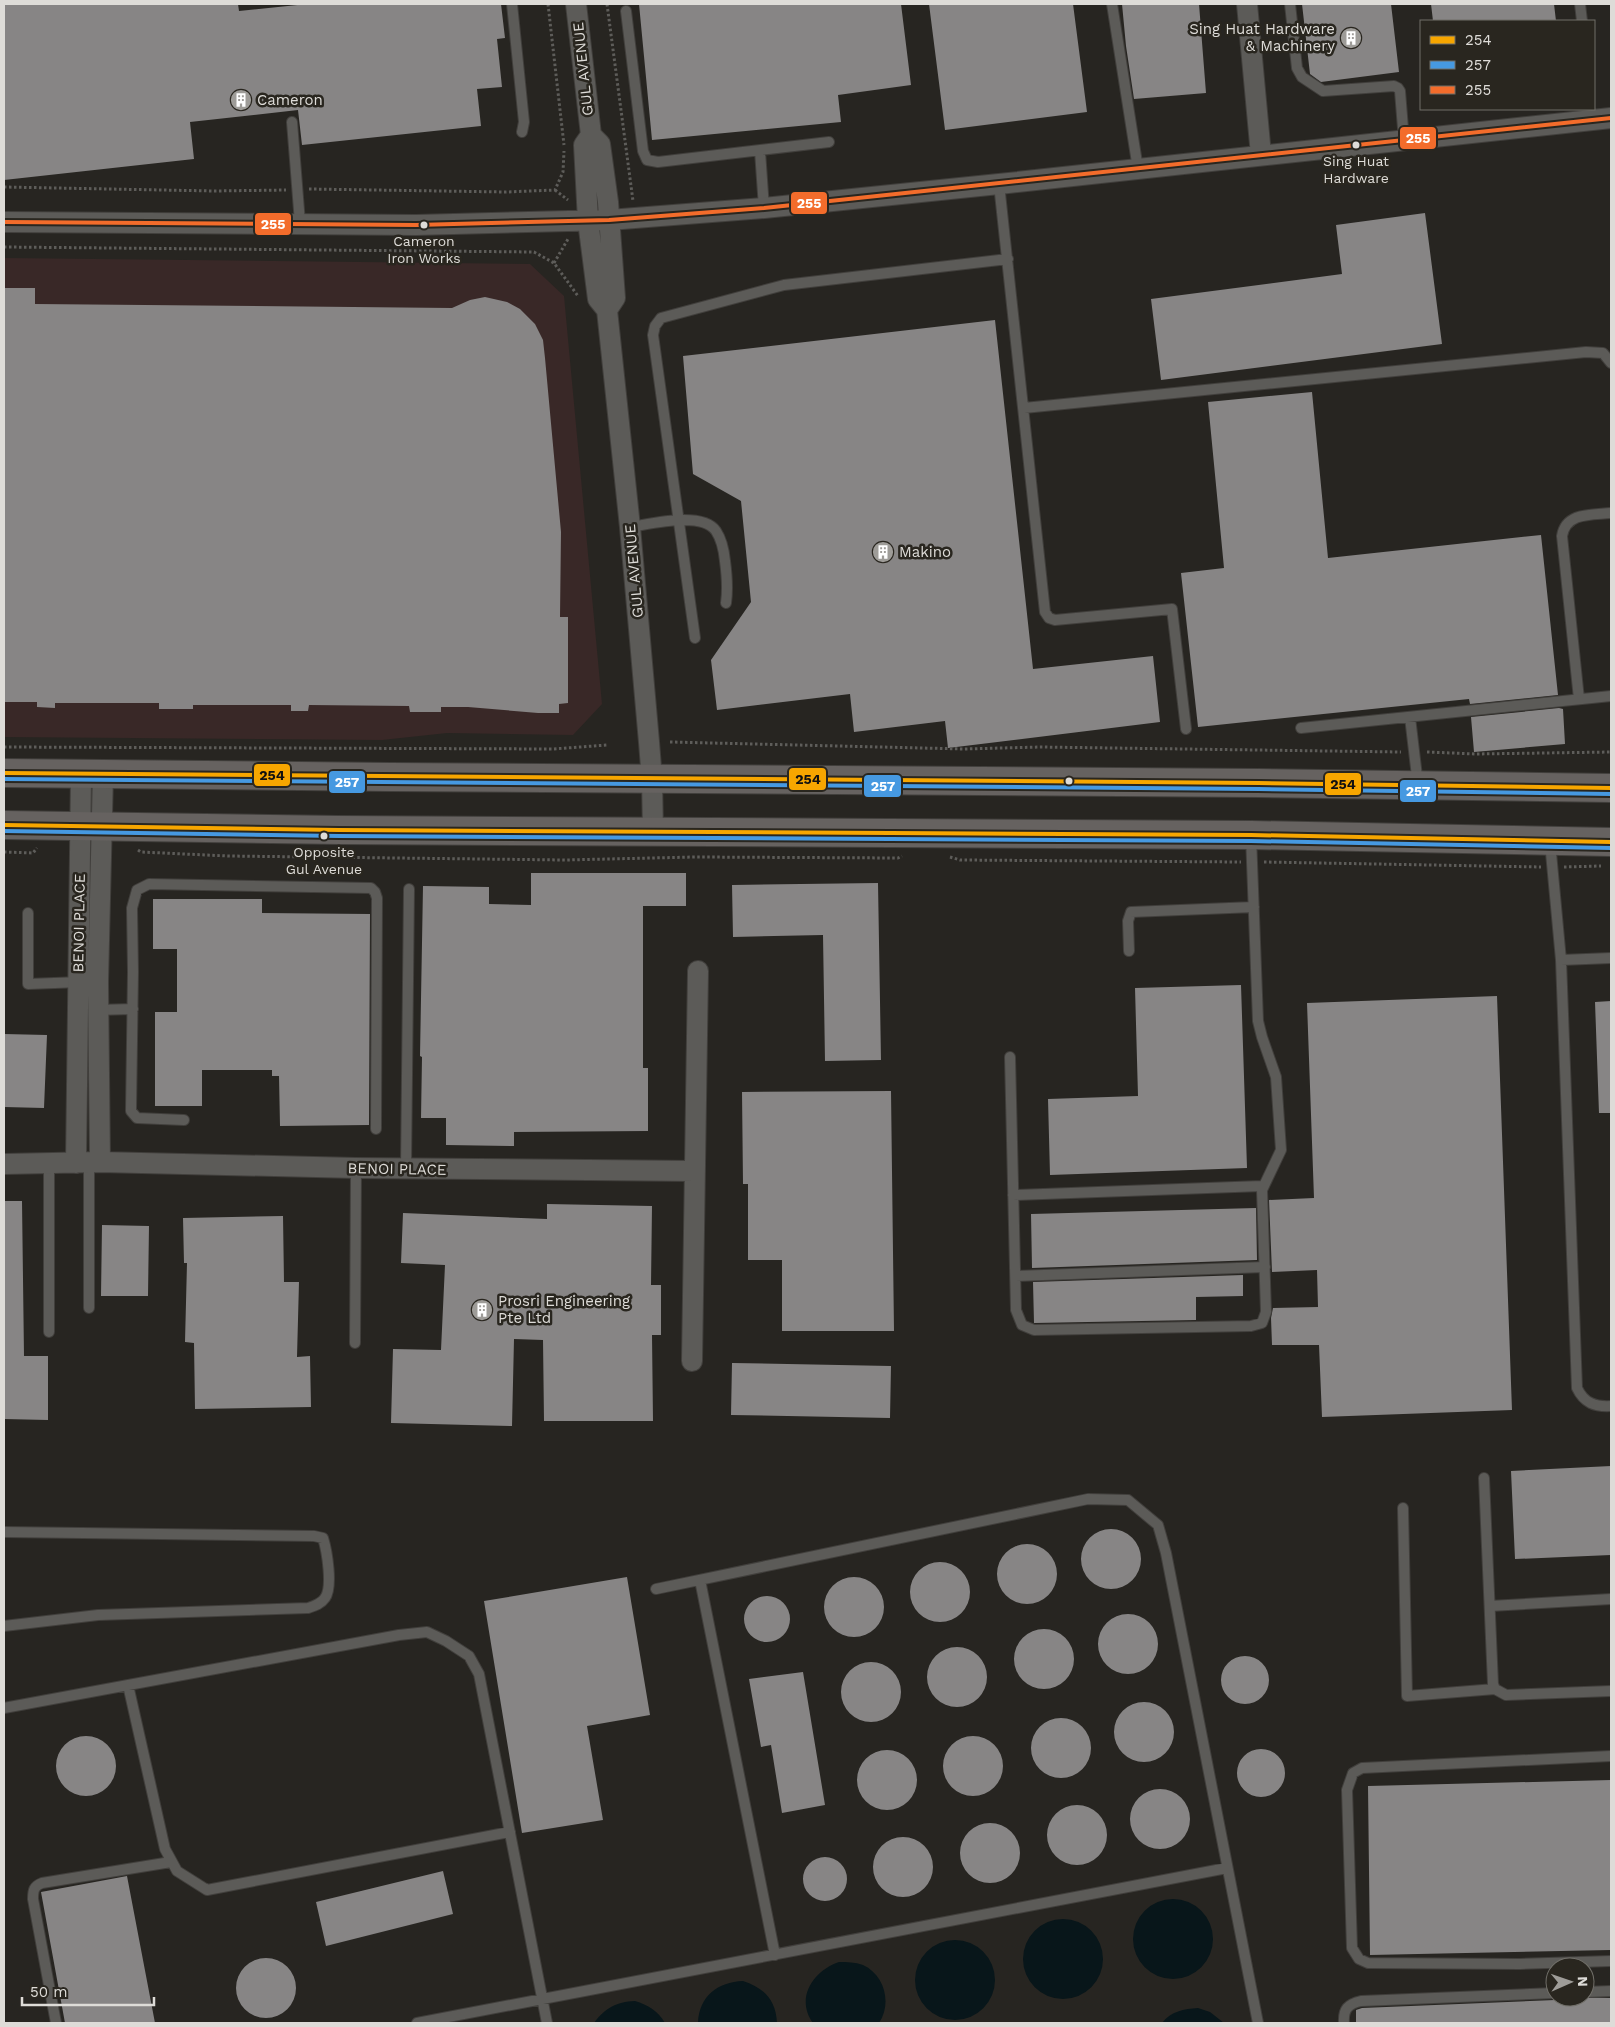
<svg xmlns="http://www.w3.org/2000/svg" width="1615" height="2027" font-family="'Work Sans',sans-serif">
	<rect width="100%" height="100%" fill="#272521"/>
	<path fill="#392827" d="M 4,258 L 530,264 L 564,296 L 602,704 L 573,735 L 447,733 L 382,740 L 4,737 Z"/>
	<path fill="#08161a" d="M1133 1939a40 40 0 1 1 80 0a40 40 0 1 1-80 0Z
		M1023 1959a40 40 0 1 1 80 0a40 40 0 1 1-80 0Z
		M915 1980a40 40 0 1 1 80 0a40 40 0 1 1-80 0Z
		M 839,1962 C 847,1962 855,1962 863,1965 C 885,1975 892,2004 879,2023 L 813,2023 C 795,1998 813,1971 839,1962 Z
		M 743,1981 C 765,1988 776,2001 777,2023 L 698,2023 C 699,1996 718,1982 743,1981 Z
		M 635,2001 C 648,2005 658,2011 665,2023 L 594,2023 C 605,2008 616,2002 635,2001 Z
		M 1198,2008 L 1210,2012 L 1224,2023 L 1162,2023 C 1171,2011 1184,2009 1198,2008 Z"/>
	<path fill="#878585" d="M 4,4 L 238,4 L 239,11 L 307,4 L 501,4 L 505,38 L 497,39 L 502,87 L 477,89 L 481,126 L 302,145 L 298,110 L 190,122 L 194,159 L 4,180 Z
		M 639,4 L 901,4 L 911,85 L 838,95 L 841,122 L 652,140 Z
		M 929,4 L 1073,4 L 1087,112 L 945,130 Z
		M 1122,4 L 1199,4 L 1206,93 L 1134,99 L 1126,46 Z
		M 1302,4 L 1391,4 L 1399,72 L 1321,82 L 1310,74 Z
		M 1431,4 L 1554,4 L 1556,21 L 1433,21 Z
		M 1425,213 L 1442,344 L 1161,380 L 1151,299 L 1342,274 L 1336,225 Z
		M 4,288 L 35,288 L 35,304 L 452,308 L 470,300 L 485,297 L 507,302 L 520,309 L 535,324 L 543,340 L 545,358 L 561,532 L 560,617 L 568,617 L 568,703 L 559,704 L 559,713 L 538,713 L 468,707 L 441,707 L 441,712 L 410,712 L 409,706 L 309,705 L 308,711 L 291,711 L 291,705 L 193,705 L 193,709 L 159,709 L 159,703 L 55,703 L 55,708 L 37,707 L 37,702 L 4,702 Z
		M 995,320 L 1033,669 L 1153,656 L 1160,722 L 948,748 L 945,721 L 854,732 L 850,694 L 717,710 L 711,660 L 751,602 L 741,501 L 693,474 L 683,356 Z
		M 1312,392 L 1328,558 L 1541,535 L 1558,695 L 1470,704 L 1469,699 L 1198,727 L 1181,573 L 1224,568 L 1208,402 Z
		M 1559,708 L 1563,709 L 1565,744 L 1474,752 L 1471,717 Z
		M 531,873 L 686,873 L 686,906 L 643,906 L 643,1068 L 648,1068 L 648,1131 L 514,1132 L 514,1146 L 446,1145 L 446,1118 L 421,1118 L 422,1057 L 420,1056 L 423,886 L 489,887 L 489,904 L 531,905 Z
		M 878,883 L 881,1060 L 825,1061 L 823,935 L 733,937 L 732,885 Z
		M 153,899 L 262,899 L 262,913 L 370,914 L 369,1125 L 280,1126 L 279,1076 L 272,1076 L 272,1070 L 202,1070 L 202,1106 L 155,1106 L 155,1012 L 177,1012 L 177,949 L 153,949 Z
		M 1241,985 L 1247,1168 L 1050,1175 L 1048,1099 L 1138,1096 L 1135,988 Z
		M 1497,996 L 1512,1410 L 1322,1417 L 1319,1345 L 1272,1345 L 1271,1318 L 1273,1308 L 1318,1307 L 1317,1270 L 1272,1272 L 1269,1200 L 1314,1198 L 1307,1003 Z
		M 1611,1001 L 1611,1113 L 1599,1113 L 1595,1002 Z
		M 4,1034 L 47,1035 L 44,1108 L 4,1107 Z
		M 891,1091 L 894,1331 L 782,1331 L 782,1260 L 748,1260 L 748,1184 L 743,1184 L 742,1092 Z
		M 4,1201 L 22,1201 L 24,1356 L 48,1356 L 48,1420 L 4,1419 Z
		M 547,1204 L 652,1206 L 651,1285 L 661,1285 L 661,1335 L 652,1335 L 653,1421 L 544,1421 L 543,1340 L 514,1339 L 512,1426 L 391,1423 L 393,1349 L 441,1350 L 445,1265 L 401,1263 L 403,1213 L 547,1219 Z
		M 1256,1208 L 1257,1260 L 1032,1268 L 1031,1214 Z
		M 283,1216 L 284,1282 L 299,1282 L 297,1357 L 310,1356 L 311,1407 L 195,1409 L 194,1343 L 185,1342 L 187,1263 L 184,1263 L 183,1218 Z
		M 102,1225 L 149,1226 L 148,1296 L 101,1296 Z
		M 1243,1275 L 1243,1296 L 1196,1297 L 1196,1320 L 1034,1323 L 1033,1282 Z
		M 732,1363 L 891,1366 L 890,1418 L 731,1415 Z
		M 1611,1466 L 1611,1555 L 1515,1559 L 1511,1471 Z
		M1081 1559a30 30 0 1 1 60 0a30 30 0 1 1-60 0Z
		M997 1574a30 30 0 1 1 60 0a30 30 0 1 1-60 0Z
		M910 1592a30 30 0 1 1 60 0a30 30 0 1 1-60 0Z
		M824 1607a30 30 0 1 1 60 0a30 30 0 1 1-60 0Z
		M 627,1577 L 650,1715 L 587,1726 L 603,1820 L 522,1833 L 484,1601 Z
		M744 1619a23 23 0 1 1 46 0a23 23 0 1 1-46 0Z
		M1098 1644a30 30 0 1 1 60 0a30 30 0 1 1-60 0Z
		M1014 1659a30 30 0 1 1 60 0a30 30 0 1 1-60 0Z
		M927 1677a30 30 0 1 1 60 0a30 30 0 1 1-60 0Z
		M1221 1680a24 24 0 1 1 48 0a24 24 0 1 1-48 0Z
		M841 1692a30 30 0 1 1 60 0a30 30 0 1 1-60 0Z
		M 803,1672 L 825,1805 L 782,1813 L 771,1745 L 761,1747 L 749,1679 Z
		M1114 1732a30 30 0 1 1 60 0a30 30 0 1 1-60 0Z
		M1031 1748a30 30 0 1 1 60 0a30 30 0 1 1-60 0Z
		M56 1766a30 30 0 1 1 60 0a30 30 0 1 1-60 0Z
		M943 1766a30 30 0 1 1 60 0a30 30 0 1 1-60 0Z
		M1237 1773a24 24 0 1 1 48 0a24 24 0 1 1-48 0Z
		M857 1780a30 30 0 1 1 60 0a30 30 0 1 1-60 0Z
		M 1611,1780 L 1611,1950 L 1370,1955 L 1368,1786 Z
		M1130 1819a30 30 0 1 1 60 0a30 30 0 1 1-60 0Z
		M1047 1835a30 30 0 1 1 60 0a30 30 0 1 1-60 0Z
		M960 1853a30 30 0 1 1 60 0a30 30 0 1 1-60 0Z
		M873 1867a30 30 0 1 1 60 0a30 30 0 1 1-60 0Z
		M803 1879a22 22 0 1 1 44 0a22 22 0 1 1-44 0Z
		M 443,1871 L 453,1914 L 326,1946 L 316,1902 Z
		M 127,1876 L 155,2023 L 65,2023 L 41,1892 Z
		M236 1988a30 30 0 1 1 60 0a30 30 0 1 1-60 0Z
		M 1560,1997 L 1611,1998 L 1611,2023 L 1356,2023 L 1356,2010 L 1362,2008 L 1555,2000 Z"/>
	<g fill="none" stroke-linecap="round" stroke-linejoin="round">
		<g stroke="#413f3c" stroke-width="12">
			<path id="service" d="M 512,4 L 524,122 L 522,132
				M 1112,4 L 1138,169
				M 1290,4 L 1297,68 L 1302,77 L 1323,91 L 1394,86 L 1398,88 L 1400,91 L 1404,141
				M 1580,4 L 1582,21
				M 626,11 L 643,151 L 647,160 L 658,162 L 829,142
				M 292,122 L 300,223
				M 760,151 L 764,208
				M 999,184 L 1045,612 L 1049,618 L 1055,620 L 1172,609 L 1186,729
				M 1024,408 L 1586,352 L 1603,353 L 1611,363
				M 630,527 C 651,524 702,511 716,531 C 722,540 724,551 725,561 C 727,576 728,589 726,603
				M 695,638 L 653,335 L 655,326 L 661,318 L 784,285 L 1008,259
				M 1579,699 L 1562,536 C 1566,512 1592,515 1611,513
				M 1410,717 L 1418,785
				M 1301,728 L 1611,696
				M 1550,842 L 1561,960 L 1577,1388 C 1584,1403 1595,1407 1611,1406
				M 28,913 L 28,984 L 81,982
				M 1129,951 L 1128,921 L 1131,912 L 1254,907
				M 1561,960 L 1611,958
				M 96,1010 L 133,1009
				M 1010,1057 L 1016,1310 L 1022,1325 L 1034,1330 L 1251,1326 L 1262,1323 L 1266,1312 L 1262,1190 L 1281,1150 L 1276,1077 L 1262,1037 L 1258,1021 L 1251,836
				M 184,1120 L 137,1118 L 131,1111 L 133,972 L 132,908 L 137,890 L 149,884 L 371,888 L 375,892 L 377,898 L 376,1129
				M 49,1164 L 49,1332
				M 406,1169 L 409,889
				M 1013,1195 L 1262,1186
				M 1016,1276 L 1265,1267
				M 89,1308 L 89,1163
				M 355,1343 L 356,1168
				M 1484,1478 L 1493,1684 L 1495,1689 L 1506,1695 L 1611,1691
				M 1403,1508 L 1407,1696 L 1495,1689
				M 4,1532 L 314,1536 L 323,1538 C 327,1551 333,1587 325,1598 C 321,1604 314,1606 308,1608 L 98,1615 L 4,1626
				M 700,1580 L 775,1955
				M 656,1589 L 1088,1499 L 1128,1500 L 1158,1525 L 1166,1553 L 1258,2023
				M 1490,1606 L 1611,1599
				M 128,1685 L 165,1849 L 177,1871 L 207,1890 L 510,1832
				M 4,1708 L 399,1635 L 427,1632 L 446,1641 L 469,1656 L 479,1674 L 547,2023
				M 1611,1756 L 1362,1768 L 1353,1773 L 1347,1790 L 1352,1948 L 1359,1959 L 1368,1963 L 1520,1964 L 1611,1961
				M 1585,1992 L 1611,1991
				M 56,2023 L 33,1899 C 33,1890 34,1886 42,1883 L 171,1862
				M 417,2023 L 1227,1868
				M 1344,2023 C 1343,2009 1348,2004 1361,2001 L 1555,1993"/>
		</g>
		<g stroke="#413f3c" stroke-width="22">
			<path id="minor" d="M 576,4 L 591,135 L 600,144 L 608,202 L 615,298 L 607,310
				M 1247,4 L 1261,155
				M 591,135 L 584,145 L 588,221 L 598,299 L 607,310 L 630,527 L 649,742 L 652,780 L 653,832
				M 4,222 L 416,225 L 609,220 L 764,208 L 999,184 L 1611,118
				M 100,1162 L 98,982 L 103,774
				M 76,1163 L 81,774
				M 4,1164 L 100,1162 L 356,1168 L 695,1171
				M 692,1361 L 698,971"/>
		</g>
		<g stroke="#413f3c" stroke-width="30">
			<path id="secondary" d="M 4,773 L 390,777 L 1258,783 L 1611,788
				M 4,825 L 339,830 L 1251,835 L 1611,842"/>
		</g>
		<path stroke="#5e5d5a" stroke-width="3" stroke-dasharray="2.5 2.5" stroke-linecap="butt" d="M 548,4 L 564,145
			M 607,4 L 633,201
			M 4,187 L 214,191 L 286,190
			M 309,189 L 506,192 L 555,190 L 563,172 L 564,151
			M 555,190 L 568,200
			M 4,247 L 534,252 L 554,263 L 578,296
			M 554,263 L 568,239
			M 670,742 L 964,749 L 1040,747 L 1401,752
			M 4,747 L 553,749 L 607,745
			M 1427,752 L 1476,754 L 1611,752
			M 138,850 L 141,852 L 228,856 L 565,860 L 695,857 L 898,858 L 902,856
			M 4,852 L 33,853 L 37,848
			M 950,857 L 960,860 L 1241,862
			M 1264,862 L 1541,867
			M 1564,867 L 1601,866"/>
		<use href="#service" stroke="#5c5b58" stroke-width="10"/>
		<use href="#minor" stroke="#5c5b58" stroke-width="20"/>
		<use href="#secondary" stroke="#666260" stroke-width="28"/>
		<g stroke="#29261f" stroke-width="8">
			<path id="bus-1" d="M 4,773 L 1258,783 L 1611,788
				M 4,825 L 339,830 L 1251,835 L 1611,842"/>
		</g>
		<g stroke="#29261f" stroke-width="8">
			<path id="bus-2" d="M 4,779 L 1258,789 L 1611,794
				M 4,831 L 339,836 L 1251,841 L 1611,848"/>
		</g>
		<g stroke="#29261f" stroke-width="8">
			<path id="bus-3" d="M 4,222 L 416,225 L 609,220 L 764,208 L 1611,118"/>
		</g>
		<use href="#bus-1" stroke="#f7a600" stroke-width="4"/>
		<use href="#bus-2" stroke="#4699e1" stroke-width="4"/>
		<use href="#bus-3" stroke="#f36c2b" stroke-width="4"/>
	</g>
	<defs>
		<g id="building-disc" transform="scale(1.125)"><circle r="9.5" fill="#9e9c98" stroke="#29261f"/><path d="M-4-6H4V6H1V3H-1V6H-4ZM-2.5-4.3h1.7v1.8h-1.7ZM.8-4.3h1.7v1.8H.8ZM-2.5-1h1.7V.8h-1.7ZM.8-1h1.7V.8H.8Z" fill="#fff"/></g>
	</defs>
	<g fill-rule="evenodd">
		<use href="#building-disc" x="1351" y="38"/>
		<use href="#building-disc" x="241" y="100"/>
		<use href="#building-disc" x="883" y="552"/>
		<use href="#building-disc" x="482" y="1310"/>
	</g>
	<g fill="#dedcd8" stroke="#29261f" stroke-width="2">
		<circle cx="1356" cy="145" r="4.5"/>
		<circle cx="424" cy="225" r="4.5"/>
		<circle cx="1069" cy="781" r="4.5"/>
		<circle cx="324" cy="836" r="4.5"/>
	</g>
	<g text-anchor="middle" stroke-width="5" stroke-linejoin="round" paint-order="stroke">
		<g font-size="14" fill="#dedcd8" stroke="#29261f">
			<text x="1356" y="166">Sing Huat<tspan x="1356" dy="17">Hardware</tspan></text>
			<text x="424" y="246">Cameron<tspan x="424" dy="17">Iron Works</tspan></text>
			<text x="324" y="857">Opposite<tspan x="324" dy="17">Gul Avenue</tspan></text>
		</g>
		<g font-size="15" fill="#dedcd8" stroke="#29261f" text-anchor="start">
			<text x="1335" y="34" text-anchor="end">Sing Huat Hardware<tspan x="1335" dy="17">&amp; Machinery</tspan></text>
			<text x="257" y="105">Cameron</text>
			<text x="899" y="557">Makino</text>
			<text x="498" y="1306">Prosri Engineering<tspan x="498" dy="17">Pte Ltd</tspan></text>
		</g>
		<g font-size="15" fill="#dedcd8" stroke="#29261f">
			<text transform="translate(583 69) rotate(-96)" y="5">GUL AVENUE</text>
			<text transform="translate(634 571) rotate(-95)" y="5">GUL AVENUE</text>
			<text transform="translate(79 923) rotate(-89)" y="5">BENOI PLACE</text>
			<text transform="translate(397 1169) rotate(1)" y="5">BENOI PLACE</text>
		</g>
	</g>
	<g stroke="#29261f" stroke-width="2">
		<rect x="1399" y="126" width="38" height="24" rx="5" fill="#f36c2b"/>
		<rect x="790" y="191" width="38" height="24" rx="5" fill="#f36c2b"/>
		<rect x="254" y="212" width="38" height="24" rx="5" fill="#f36c2b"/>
		<rect x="253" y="763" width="38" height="24" rx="5" fill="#f7a600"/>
		<rect x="788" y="767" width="39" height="24" rx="5" fill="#f7a600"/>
		<rect x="328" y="770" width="38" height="24" rx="5" fill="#4699e1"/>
		<rect x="1324" y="772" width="38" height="24" rx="5" fill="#f7a600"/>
		<rect x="863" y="774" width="39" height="24" rx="5" fill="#4699e1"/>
		<rect x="1399" y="779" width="38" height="24" rx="5" fill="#4699e1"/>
	</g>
	<g font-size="14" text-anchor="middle" font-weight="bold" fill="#fff">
		<text x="1418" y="143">255</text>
		<text x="809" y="208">255</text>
		<text x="273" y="229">255</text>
		<text x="347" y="787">257</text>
		<text x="883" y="791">257</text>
		<text x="1418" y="796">257</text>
	</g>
	<g font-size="14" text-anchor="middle" font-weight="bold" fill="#111">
		<text x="272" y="780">254</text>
		<text x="808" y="784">254</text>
		<text x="1343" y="789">254</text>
	</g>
	<rect width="1615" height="2027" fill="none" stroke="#dedcd8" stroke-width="10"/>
	<rect x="1420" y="20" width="175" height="90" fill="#29261f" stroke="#716f69"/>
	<rect x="1430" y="36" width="25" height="8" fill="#f7a600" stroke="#716f69"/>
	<text x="1465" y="45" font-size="15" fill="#dedcd8">254</text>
	<rect x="1430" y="61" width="25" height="8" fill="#4699e1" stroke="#716f69"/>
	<text x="1465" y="70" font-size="15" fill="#dedcd8">257</text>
	<rect x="1430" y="86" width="25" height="8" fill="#f36c2b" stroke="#716f69"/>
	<text x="1465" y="95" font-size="15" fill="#dedcd8">255</text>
	<g transform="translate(1570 1982) rotate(88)"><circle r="24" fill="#29261f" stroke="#716f69"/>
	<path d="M0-4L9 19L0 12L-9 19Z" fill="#9e9c98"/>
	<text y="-8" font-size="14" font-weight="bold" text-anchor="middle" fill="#dedcd8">N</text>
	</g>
	<path d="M22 1997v8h132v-8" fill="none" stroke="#dedcd8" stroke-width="2.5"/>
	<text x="30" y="1997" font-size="15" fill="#dedcd8" stroke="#29261f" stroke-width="4" paint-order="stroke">50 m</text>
</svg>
